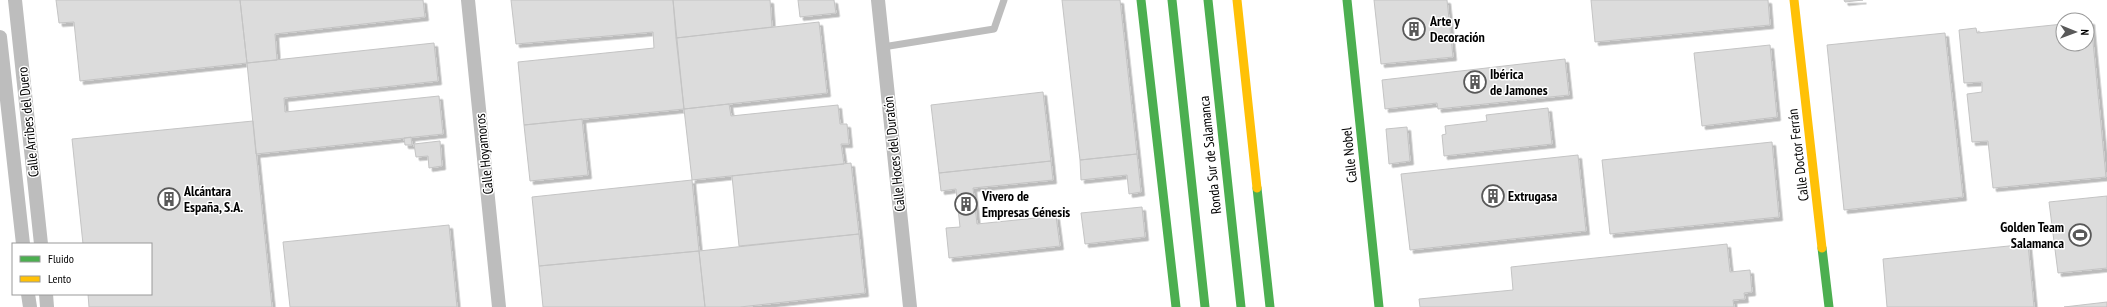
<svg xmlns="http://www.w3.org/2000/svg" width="2107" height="307" font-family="'PT Sans Narrow',sans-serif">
	<defs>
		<filter id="shadow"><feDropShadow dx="3.5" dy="3.5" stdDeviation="0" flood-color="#0004"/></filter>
	</defs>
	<rect width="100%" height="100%" fill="#fff"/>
	<path fill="#dcdcdc" stroke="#c4c4c4" filter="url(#shadow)" d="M 56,0 L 240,0 L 247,63 L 80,81 L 74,22 L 59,23 Z
		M 240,0 L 423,0 L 425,17 L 275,34 L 277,60 L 247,63 Z
		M 511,0 L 673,0 L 684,109 L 524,125 L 518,62 L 654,48 L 653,32 L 516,44 Z
		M 673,0 L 770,0 L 772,27 L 676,38 Z
		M 798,0 L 834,0 L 836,13 L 800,17 Z
		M 1062,0 L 1120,0 L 1137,154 L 1080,160 Z
		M 1374,0 L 1447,0 L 1453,57 L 1381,64 Z
		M 1591,0 L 1768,0 L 1770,25 L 1595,42 Z
		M 1844,0 L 1863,0 L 1845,2 Z
		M 2087,21 L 2091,21 L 2106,177 L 1993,188 L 1988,141 L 1972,142 L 1967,94 L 1982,92 L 1982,82 L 1964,83 L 1959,30 L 1976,28 L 1977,33 L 2063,24 L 2063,44 L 2087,44 Z
		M 819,22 L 827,93 L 684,109 L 676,38 Z
		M 1945,33 L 1963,197 L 1844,210 L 1827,45 Z
		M 434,43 L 438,81 L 284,98 L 285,112 L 439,96 L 443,134 L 256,154 L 247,63 Z
		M 1770,45 L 1777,117 L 1702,126 L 1694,53 Z
		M 1565,59 L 1569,95 L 1438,109 L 1437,103 L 1385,109 L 1382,80 Z
		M 1043,92 L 1051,161 L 939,173 L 931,105 Z
		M 729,104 L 731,116 L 838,105 L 840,124 L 847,124 L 849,144 L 841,144 L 844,164 L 692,180 L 684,109 Z
		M 1548,108 L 1552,144 L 1444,156 L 1442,135 L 1446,134 L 1445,126 L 1487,121 L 1486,115 Z
		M 582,119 L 588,175 L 530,181 L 524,125 Z
		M 253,121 L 272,307 L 89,307 L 88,294 L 151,294 L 151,244 L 83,244 L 72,139 Z
		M 1407,127 L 1410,161 L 1389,164 L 1386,129 Z
		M 411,137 L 412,145 L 405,145 L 404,138 Z
		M 440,141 L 442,166 L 429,168 L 428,156 L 416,157 L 414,144 Z
		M 1772,142 L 1779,217 L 1610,234 L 1602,160 Z
		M 1137,154 L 1141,192 L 1129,194 L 1127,175 L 1081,180 L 1080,160 Z
		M 1578,155 L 1586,231 L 1410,250 L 1401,174 Z
		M 1051,161 L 1053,180 L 973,188 L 977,224 L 1056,216 L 1060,246 L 949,258 L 946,228 L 960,227 L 956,189 L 941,191 L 939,173 Z
		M 851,163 L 859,234 L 739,246 L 732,176 Z
		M 692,180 L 699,251 L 539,266 L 532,197 Z
		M 2107,196 L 2107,268 L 2058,273 L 2049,202 Z
		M 1142,207 L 1145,237 L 1085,244 L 1081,213 Z
		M 449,225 L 457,307 L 290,307 L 283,242 Z
		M 859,234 L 865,293 L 740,307 L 705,307 L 699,251 Z
		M 1727,244 L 1730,272 L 1750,270 L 1752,292 L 1744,293 L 1745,299 L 1733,300 L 1734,307 L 1420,307 L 1419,299 L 1513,290 L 1511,267 Z
		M 2028,244 L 2034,307 L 1887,307 L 1883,259 Z
		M 699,251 L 705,307 L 543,307 L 539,266 Z
		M 2107,302 L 2107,307 L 2064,307 Z"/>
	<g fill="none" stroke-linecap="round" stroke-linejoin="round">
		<path stroke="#bdbdbd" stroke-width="7" d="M 883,47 L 994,29 L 1004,0"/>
		<path stroke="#bdbdbd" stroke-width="14" d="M 15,0 L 41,244
			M 468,0 L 499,307
			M 878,0 L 910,307
			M 0,37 L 23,244
			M 28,294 L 30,307
			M 46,294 L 47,307"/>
		<path stroke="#4caf50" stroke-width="9" d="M 1141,0 L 1176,307
			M 1172,0 L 1205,307
			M 1208,0 L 1241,307
			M 1347,0 L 1379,307
			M 1257,188 L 1270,307
			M 1822,248 L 1829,307"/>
		<path stroke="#ffc107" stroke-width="9" d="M 1237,0 L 1257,188
			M 1794,0 L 1822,248"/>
	</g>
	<defs>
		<g id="building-ring" transform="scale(1.15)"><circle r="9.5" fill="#fff" stroke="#595959" stroke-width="1.5"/><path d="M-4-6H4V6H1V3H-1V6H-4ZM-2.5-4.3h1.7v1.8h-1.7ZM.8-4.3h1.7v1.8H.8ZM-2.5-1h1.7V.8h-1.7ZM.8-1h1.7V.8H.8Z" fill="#595959"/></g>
		<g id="stadium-ring" transform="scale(1.15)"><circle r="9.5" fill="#fff" stroke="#595959" stroke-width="1.5"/><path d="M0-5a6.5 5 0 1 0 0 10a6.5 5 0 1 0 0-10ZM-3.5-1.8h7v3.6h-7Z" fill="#595959"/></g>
	</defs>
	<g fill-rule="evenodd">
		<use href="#building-ring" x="1414" y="29"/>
		<use href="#building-ring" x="1475" y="82"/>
		<use href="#building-ring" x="1493" y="196"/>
		<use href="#building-ring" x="169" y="199"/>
		<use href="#building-ring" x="966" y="204"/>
		<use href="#stadium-ring" x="2080" y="235"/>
	</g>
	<g text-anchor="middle" stroke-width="3" stroke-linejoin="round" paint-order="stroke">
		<g font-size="14" font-weight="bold" fill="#000" stroke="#fff" text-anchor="start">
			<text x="1430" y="26">Arte y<tspan x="1430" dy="16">Decoración</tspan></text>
			<text x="1490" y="79">Ibérica<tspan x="1490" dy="16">de Jamones</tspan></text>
			<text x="184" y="196">Alcántara<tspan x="184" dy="16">España, S.A.</tspan></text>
			<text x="982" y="201">Vivero de<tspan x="982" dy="16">Empresas Génesis</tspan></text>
			<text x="1508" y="201">Extrugasa</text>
			<text x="2064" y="232" text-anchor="end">Golden Team<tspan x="2064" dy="16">Salamanca</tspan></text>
		</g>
		<g font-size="14" fill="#000" stroke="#fff">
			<text transform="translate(28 122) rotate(-96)" y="5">Calle Arribes del Duero</text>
			<text transform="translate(484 154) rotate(-96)" y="5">Calle Hoyamoros</text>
			<text transform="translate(894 154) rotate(-96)" y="5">Calle Hoces del Duratón</text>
			<text transform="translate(1210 155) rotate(-96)" y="5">Ronda Sur de Salamanca</text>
			<text transform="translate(1349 155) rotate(-96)" y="5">Calle Nobel</text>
			<text transform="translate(1798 155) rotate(-97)" y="5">Calle Doctor Ferrán</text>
		</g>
	</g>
	<rect x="12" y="243" width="140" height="52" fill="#ffffff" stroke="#999999"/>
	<rect x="20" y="256" width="20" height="6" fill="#4caf50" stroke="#999999"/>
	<text x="48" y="263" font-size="12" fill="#000000">Fluido</text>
	<rect x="20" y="276" width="20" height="6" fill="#ffc107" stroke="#999999"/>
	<text x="48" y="283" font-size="12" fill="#000000">Lento</text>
	<g transform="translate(2075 32) rotate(91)"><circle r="19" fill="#ffffff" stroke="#999999"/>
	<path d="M0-3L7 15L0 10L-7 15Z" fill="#595959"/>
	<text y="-6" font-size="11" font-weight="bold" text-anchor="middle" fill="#000000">N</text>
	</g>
</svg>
